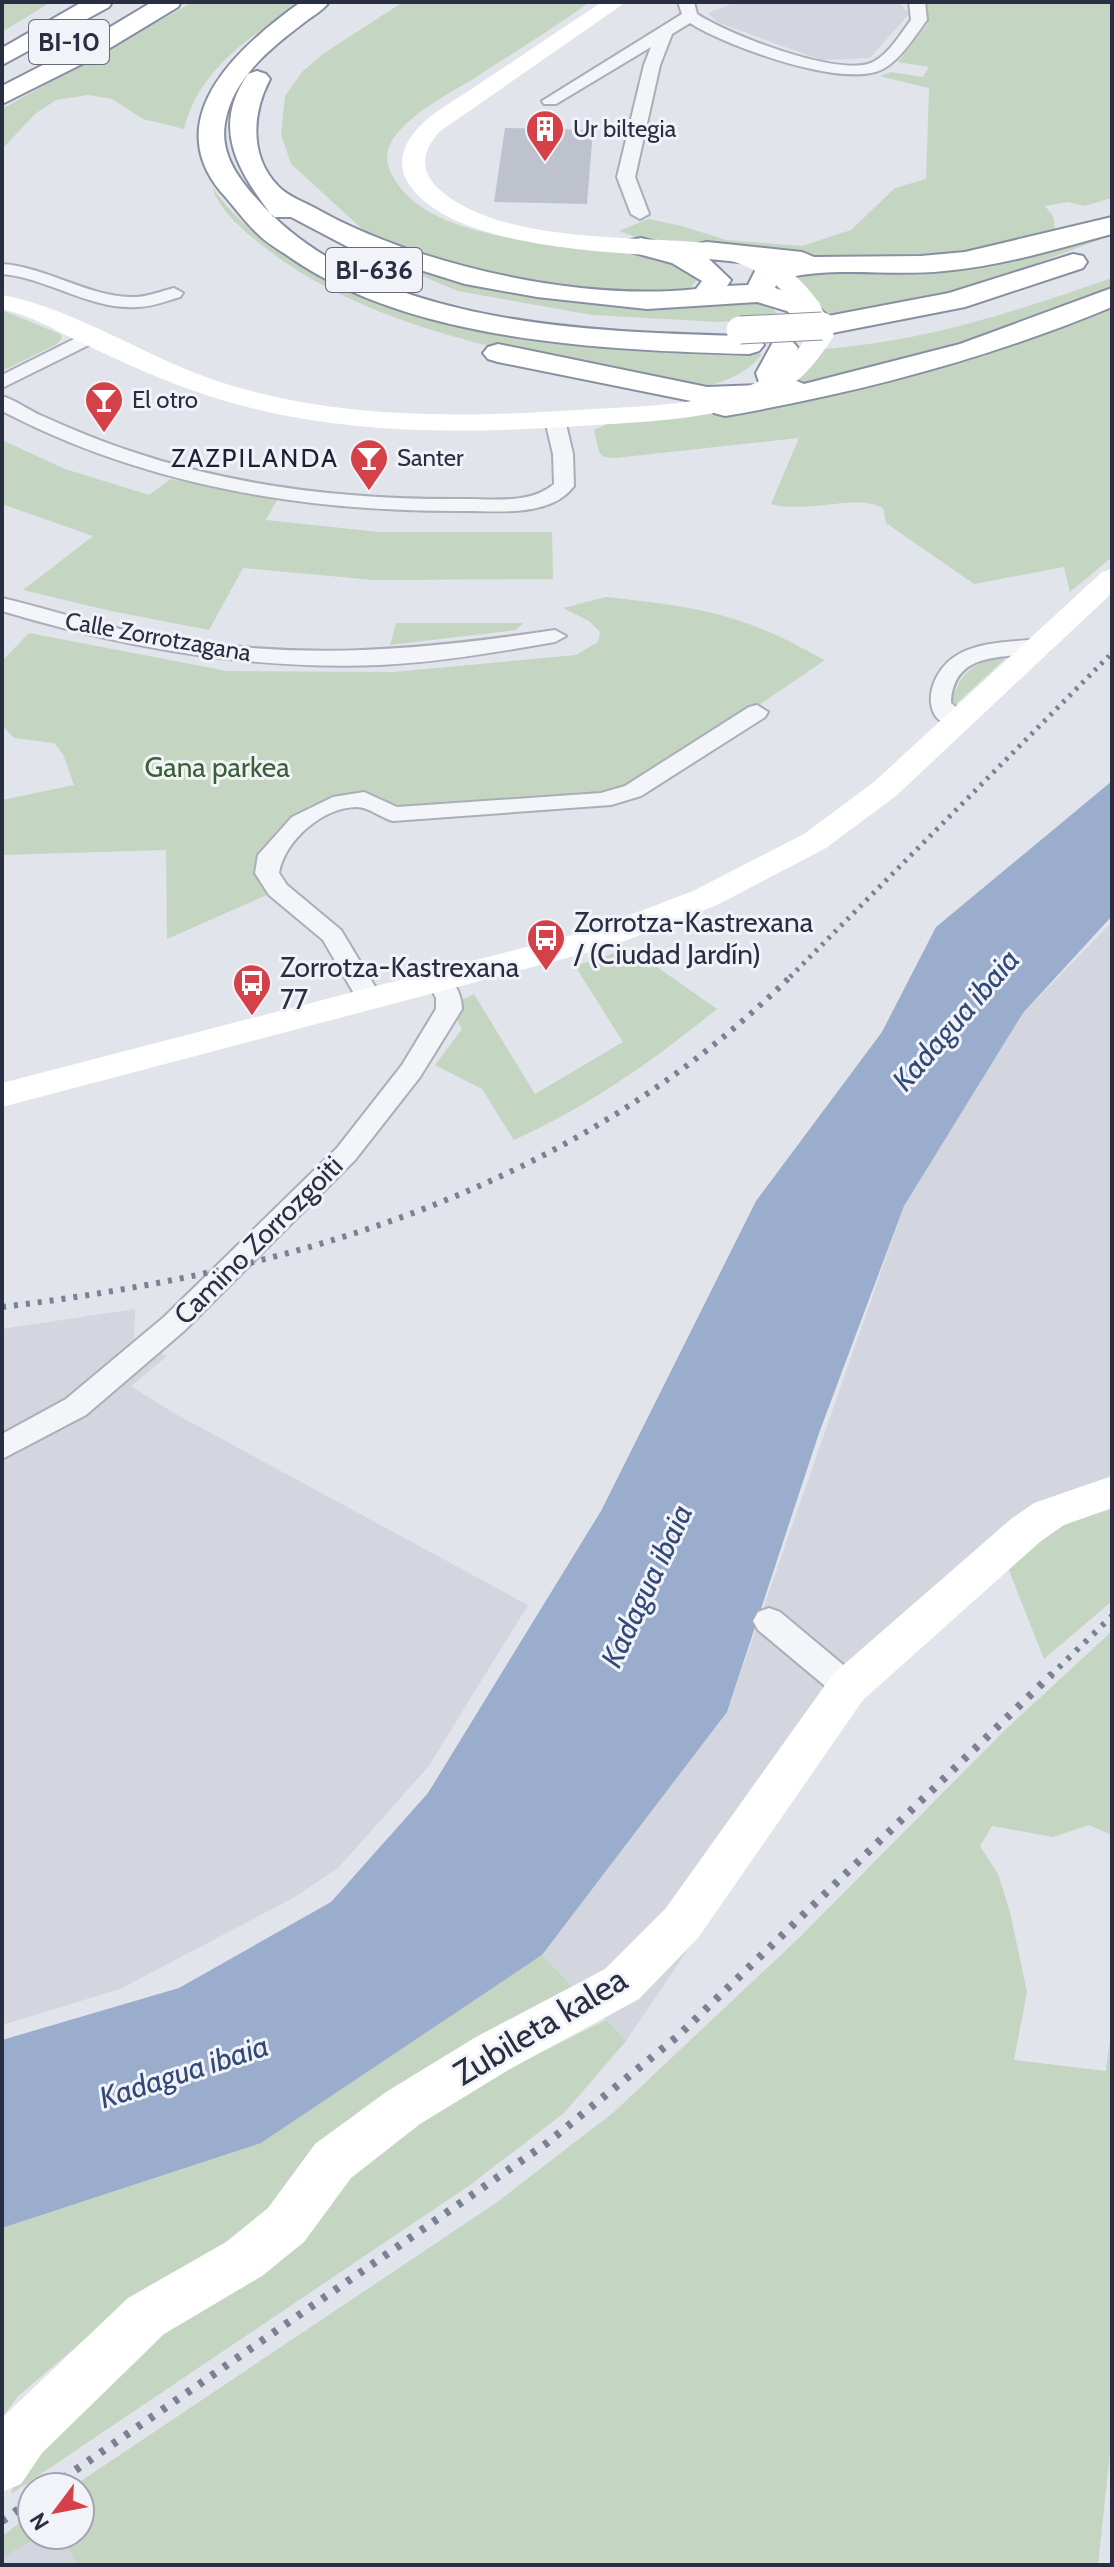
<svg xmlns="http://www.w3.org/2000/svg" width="1114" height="2567" font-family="Cabin,sans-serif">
	<rect width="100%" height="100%" fill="#e1e4ea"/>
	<path fill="#d3d6df" d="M 736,2 L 899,2 L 909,14 L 870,58 L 821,60 L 717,22 L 708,13 Z
		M 1112,922 L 1112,1509 L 1062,1524 L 825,1689 L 743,1868 L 626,2041 L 542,1955 L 727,1712 L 904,1206 L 1023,1013 Z
		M 135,1309 L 134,1343 L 167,1356 L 131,1386 L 172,1412 L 528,1605 L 428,1767 L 339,1867 L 295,1897 L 120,1989 L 2,2025 L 2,1329 Z
		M 42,2535 L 72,2553 L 76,2565 L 2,2565 L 2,2558 Z"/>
	<path fill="#c4d5c2" d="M 2,2 L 51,2 L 2,32 Z
		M 193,2 L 304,2 C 253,34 199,68 184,129 L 143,119 L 112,99 L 88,95 L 56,100 L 35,114 L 2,149 L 2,109 Z
		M 403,2 L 590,2 C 552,29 512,54 473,79 C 448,94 419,109 399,131 C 387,145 383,159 392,175 C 430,248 574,241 644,254 C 663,258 685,265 698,279 L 691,287 L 674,293 L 644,294 L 520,280 L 428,259 L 371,237 L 291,164 L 281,134 L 285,96 L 302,72 L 323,54 Z
		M 925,2 L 1112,2 L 1112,198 L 1084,206 L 1068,202 L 1045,206 L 1053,216 L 1055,229 C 1007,243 955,257 904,258 C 819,261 732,246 647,241 L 619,231 L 648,219 L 682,226 L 726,240 L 802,246 L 851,230 L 895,188 L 926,179 L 929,88 L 879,76 L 891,72 L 923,77 L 929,67 L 898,62 L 928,23 Z
		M 212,187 C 259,254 336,285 412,307 C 441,316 470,327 500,333 C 587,349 674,353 762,354 C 751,370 725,383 705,386 C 686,388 648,377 627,373 C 501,352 353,323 253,238 C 236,224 219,208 212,187 Z
		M 1112,232 L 1112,235 L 989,281 L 937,296 L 824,315 L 820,302 L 789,274 L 892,270 Z
		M 360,250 L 526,294 L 766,301 L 781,318 L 719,322 L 592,315 L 458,291 Z
		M 1112,278 L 1112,290 L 954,350 L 792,387 L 802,370 L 822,349 C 924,342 1017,311 1112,278 Z
		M 1112,308 L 1112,557 L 1070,592 L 1064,567 L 974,584 L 886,523 L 883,508 C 856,493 808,514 771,504 L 799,438 L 615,458 L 604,457 L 599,452 L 594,430 L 607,424 C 782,412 950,376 1112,308 Z
		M 2,310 L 60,334 L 62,338 L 57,344 L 2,371 Z
		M 2,440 L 65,469 L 149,495 L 171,479 L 277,500 L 266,520 L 379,532 L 552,532 L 553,579 L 374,580 L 243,568 L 209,630 L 111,611 L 23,590 L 93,536 L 2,504 Z
		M 606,597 C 660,603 713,608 764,630 C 785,638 805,650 825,660 L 633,791 L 393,814 L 364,799 L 333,804 L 270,855 L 278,890 L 167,939 L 166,850 L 2,855 L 2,800 L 74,785 L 63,754 L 54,743 L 14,738 L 2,725 L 2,661 L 29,633 L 227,671 L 394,672 L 576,655 L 598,642 L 600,632 L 589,621 L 563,608 Z
		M 396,623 L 523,623 L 516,630 L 390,645 Z
		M 1008,656 L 954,706 L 952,699 C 964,667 975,663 1008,656 Z
		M 630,948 L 717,1009 C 653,1061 589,1106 514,1140 L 482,1089 L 435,1065 L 462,1029 L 456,1018 L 462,1000 L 474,994 L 535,1094 L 623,1042 L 575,966 Z
		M 1112,1509 L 1112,1601 L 1044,1659 L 1006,1563 L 1062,1524 Z
		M 1112,1631 L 1112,1835 L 1089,1825 L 1053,1837 L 992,1826 L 980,1846 L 998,1874 L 1010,1912 L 1027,1992 L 1014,2060 L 1106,2071 L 1112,2025 L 1112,2434 L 1098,2565 L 76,2565 L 72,2553 L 46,2535 L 80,2535 L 80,2487 L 72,2487 L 496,2203 L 614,2112 L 800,1937 L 1004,1731 Z
		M 542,1955 L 579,1993 L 321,2145 L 248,2234 L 115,2314 L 18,2396 L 2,2418 L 2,2228 L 261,2143 Z
		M 606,2020 L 626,2041 L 564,2113 L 470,2185 L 11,2494 L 20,2461 L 71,2404 L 384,2140 L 473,2086 Z
		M 32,2514 L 32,2535 L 42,2535 L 2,2558 L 2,2536 Z"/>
	<path fill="#9aadcc" d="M 1112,781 L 1112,916 L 1023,1013 L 904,1206 L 819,1433 L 727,1712 L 542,1955 L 261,2143 L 2,2228 L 2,2040 L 179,1988 L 331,1902 L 428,1793 L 601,1511 L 756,1201 L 882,1032 L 936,927 Z"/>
	<path fill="#bec2cd" d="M 505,128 L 593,130 L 587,204 L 494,202 Z"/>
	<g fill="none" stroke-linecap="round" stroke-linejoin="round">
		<g stroke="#aaaeb8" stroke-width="4">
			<path id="street" d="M 678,2 L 694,2 L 697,14 C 730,35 830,74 868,64 C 887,58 900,34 911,20 L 909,2 L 925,2 L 927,20 C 914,37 900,61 881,70 C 841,88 726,46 690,23 L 672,34 L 660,65 L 635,177 L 649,214 L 640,219 L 631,214 L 617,177 L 644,65 L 651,47 L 556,104 L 544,104 L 542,101 L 682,14 Z
				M 2,264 C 48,267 91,299 137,297 C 150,296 162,291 174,288 L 183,293 L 180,297 C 166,301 152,307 137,307 C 90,310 48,278 2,274 Z
				M 90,331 L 97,333 L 99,337 L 97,341 L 2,388 L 2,375 Z
				M 2,396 C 15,400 27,409 40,415 C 69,428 100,441 130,451 C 239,488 352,500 466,499 C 495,499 531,504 554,484 L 553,454 L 545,420 L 555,414 L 565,420 L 573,454 L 574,486 C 551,517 500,511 466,511 C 310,512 152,487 12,416 L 2,411 Z
				M 2,598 C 49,609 95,625 144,634 C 291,661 408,652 555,630 L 566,636 L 555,642 C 497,652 439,662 380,665 C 251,670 125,648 2,611 Z
				M 1040,639 L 1048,641 L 1051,646 L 1048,651 C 1011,660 953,647 951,703 L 971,719 L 968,724 C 919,736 921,675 959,654 C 982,641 1014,642 1040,639 Z
				M 757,705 L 768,712 L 765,717 L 641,796 L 611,805 L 393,821 C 381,818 369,807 357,807 C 323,807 284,841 279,873 L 287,885 L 341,930 L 382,998 L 378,1004 L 360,1004 L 323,940 L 269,895 L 255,873 L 258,855 L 292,817 L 333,797 L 364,792 L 397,807 L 601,793 L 625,786 L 749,707 Z
				M 440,973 L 449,975 C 456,986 462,996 462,1009 L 420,1077 L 355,1160 L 184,1331 L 86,1415 L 2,1459 L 2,1434 L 66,1399 L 164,1317 L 337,1148 L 402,1065 L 436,1009 L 436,998 L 427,981 L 431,975 Z
				M 769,1608 L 780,1612 L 859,1678 L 864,1687 L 859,1696 L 848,1700 L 837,1696 L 758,1630 L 753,1621 L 758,1612 Z"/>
		</g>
		<g stroke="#888fa2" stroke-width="4">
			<path id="highway" d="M 82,2 L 112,2 L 109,7 L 2,65 L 2,48 Z
				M 152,2 L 181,2 L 178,7 L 90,60 L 2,104 L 2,86 L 72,50 Z
				M 301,2 L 329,2 C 322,12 310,17 301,25 C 268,50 232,80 225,123 C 220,153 237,177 256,198 C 367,327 591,332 749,336 L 759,339 L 764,345 L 759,351 L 749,354 C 605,350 413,342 291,258 C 280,250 266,243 257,233 C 244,221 233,205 221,192 C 158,116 242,44 301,2 Z
				M 257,71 L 266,74 L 270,79 C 252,113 249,156 278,186 C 287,196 304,202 315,208 C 415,265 581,302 696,289 L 702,281 L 672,263 L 631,252 L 627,246 L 631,240 L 641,238 L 694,252 L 697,244 L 707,242 L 802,252 L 814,257 L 921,256 L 965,252 L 1112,217 L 1112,234 C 1057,249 1001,266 944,271 C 888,277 832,265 778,280 L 775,288 L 808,299 L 828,316 L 949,293 L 1073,254 L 1083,256 L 1087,262 L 1083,268 L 965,307 L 822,335 L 812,332 L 787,311 L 757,302 L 647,309 L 537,297 L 465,284 L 350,248 L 291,217 L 273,217 C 239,172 210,129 248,74 ZM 709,259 L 770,265 L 756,269 L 748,285 L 727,286 L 731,280 Z
				M 1112,288 L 1112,307 C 987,359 858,393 725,416 L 714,413 L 711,405 L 498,362 L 488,359 L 483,353 L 488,347 L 498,344 L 707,387 L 760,385 L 756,373 L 773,342 L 783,339 L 793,342 L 798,348 L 787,377 L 804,384 L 960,344 Z"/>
		</g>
		<use href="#street" fill="#f4f5f8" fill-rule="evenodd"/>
		<path fill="#fff" fill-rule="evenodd" d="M 602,2 L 626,2 L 439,132 C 422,152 419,170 439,189 C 500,245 638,235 717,244 C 728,245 741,248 752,252 C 794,266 820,295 834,336 C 819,358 804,380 779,392 C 722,419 656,421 595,425 C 465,434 335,437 209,396 C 165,382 122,362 80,342 C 55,330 30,315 2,309 L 2,295 C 79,309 155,364 233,386 C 350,421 472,417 594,409 C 650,406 708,405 760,381 C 781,371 795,354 808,336 C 796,299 773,275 735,262 C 709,253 678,257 651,255 C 586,251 446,243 408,183 C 395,162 405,140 422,124 C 437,109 459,98 476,86 C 518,58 560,30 602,2 Z
			M 1112,569 L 1112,593 L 896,796 L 826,848 L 717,905 L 612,946 L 2,1107 L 2,1083 L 588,931 L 693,891 L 804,834 L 874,782 L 1102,572 Z
			M 1112,1476 L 1112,1508 L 1064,1525 L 1041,1541 L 863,1700 L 698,1938 L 639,1999 L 510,2069 L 420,2124 L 351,2178 L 304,2242 L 262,2276 L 164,2334 L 42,2453 L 21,2484 L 2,2492 L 2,2418 L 128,2298 L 226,2242 L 268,2208 L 315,2144 L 386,2092 L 476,2037 L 605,1969 L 666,1908 L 833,1674 L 1011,1519 L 1034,1503 Z"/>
		<use href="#highway" fill="#fff" fill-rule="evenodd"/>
		<path stroke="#7a8195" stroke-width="5" stroke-dasharray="3 6" stroke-linecap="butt" d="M 790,977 L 1112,653"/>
		<path stroke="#7a8195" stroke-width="6" stroke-dasharray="4 8" stroke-linecap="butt" d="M 2,1307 C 297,1271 576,1189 792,975
			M 1050,1676 L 1112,1616"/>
		<path stroke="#7a8195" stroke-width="8" stroke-dasharray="5 10" stroke-linecap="butt" d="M 51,2487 L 547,2143 L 678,2036 L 1052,1674
			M 2,2521 L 32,2500"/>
		<g stroke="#888fa2" stroke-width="29" stroke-linecap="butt">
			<path id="highway-bridge" d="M 740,330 L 822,326"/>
		</g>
		<use href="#highway-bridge" stroke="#fff" stroke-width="27"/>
	</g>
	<defs>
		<g id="building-pin" transform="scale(2)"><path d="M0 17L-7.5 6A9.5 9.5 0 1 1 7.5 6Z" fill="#d54148" stroke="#f1f3f8"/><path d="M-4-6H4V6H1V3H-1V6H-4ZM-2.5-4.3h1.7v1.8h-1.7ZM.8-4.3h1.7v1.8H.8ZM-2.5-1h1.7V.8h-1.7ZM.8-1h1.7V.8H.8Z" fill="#fff"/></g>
		<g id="bar-pin" transform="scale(2)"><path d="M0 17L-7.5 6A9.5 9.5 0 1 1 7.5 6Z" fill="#d54148" stroke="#f1f3f8"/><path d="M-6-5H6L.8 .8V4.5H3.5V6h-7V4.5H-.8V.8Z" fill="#fff"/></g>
		<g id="bus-pin" transform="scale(2)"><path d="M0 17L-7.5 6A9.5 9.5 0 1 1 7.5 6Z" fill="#d54148" stroke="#f1f3f8"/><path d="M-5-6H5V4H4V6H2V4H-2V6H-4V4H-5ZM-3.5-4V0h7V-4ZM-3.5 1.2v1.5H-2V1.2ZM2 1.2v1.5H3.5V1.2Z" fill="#fff"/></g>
	</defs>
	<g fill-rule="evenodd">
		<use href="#building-pin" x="545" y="129"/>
		<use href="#bar-pin" x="104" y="400"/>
		<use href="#bar-pin" x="369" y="458"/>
		<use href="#bus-pin" x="546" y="938"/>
		<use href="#bus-pin" x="252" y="983"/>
	</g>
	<g text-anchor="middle" stroke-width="6" stroke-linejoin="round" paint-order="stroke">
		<g font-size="24" fill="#282f43" stroke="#f1f3f8" text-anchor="start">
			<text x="573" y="137">Ur biltegia</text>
			<text x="132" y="408">El otro</text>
			<text x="397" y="466">Santer</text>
		</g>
		<g font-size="24" fill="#282f43" stroke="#f1f3f8">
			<text transform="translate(158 637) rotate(10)" y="8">Calle Zorrotzagana</text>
		</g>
		<g fill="#f1f3f8" stroke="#646a79" stroke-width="2">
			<rect x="29" y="20" width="80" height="44" rx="6"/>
			<rect x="326" y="248" width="96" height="44" rx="6"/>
		</g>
		<g font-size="26" font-weight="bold" fill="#282f43">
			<text x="69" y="51">BI-10</text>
			<text x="374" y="279">BI-636</text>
		</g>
		<g font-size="26" letter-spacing="2" fill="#1b2034" stroke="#f1f3f8">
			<text x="255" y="467">ZAZPILANDA</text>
		</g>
		<g font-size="28" fill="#395f35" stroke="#f1f3f8">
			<text x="217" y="777">Gana parkea</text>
		</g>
		<g font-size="28" fill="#282f43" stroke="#f1f3f8" text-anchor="start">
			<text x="574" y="932">Zorrotza-Kastrexana<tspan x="574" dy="32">/ (Ciudad Jardín)</tspan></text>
			<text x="280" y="977">Zorrotza-Kastrexana<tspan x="280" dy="32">77</tspan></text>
		</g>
		<g font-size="28" fill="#282f43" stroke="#f1f3f8">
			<text transform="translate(258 1240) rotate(-45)" y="10">Camino Zorrozgoiti</text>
		</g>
		<g font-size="30" font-style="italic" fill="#304979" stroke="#f1f3f8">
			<text transform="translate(956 1020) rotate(-49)" y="10">Kadagua ibaia</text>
			<text transform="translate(647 1586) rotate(-65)" y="10">Kadagua ibaia</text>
			<text transform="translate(184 2072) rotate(-18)" y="10">Kadagua ibaia</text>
		</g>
		<g font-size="34" fill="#282f43" stroke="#f1f3f8">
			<text transform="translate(540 2026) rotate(-31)" y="12">Zubileta kalea</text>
		</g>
	</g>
	<rect width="1114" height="2567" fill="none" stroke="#282f43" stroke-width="8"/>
	<g transform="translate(56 2511) rotate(238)"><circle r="38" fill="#f1f3f8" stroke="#a1a5b0" stroke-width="2"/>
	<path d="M0-6L14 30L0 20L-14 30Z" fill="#d54148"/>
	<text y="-12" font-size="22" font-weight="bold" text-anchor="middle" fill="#282f43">N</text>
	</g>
</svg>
